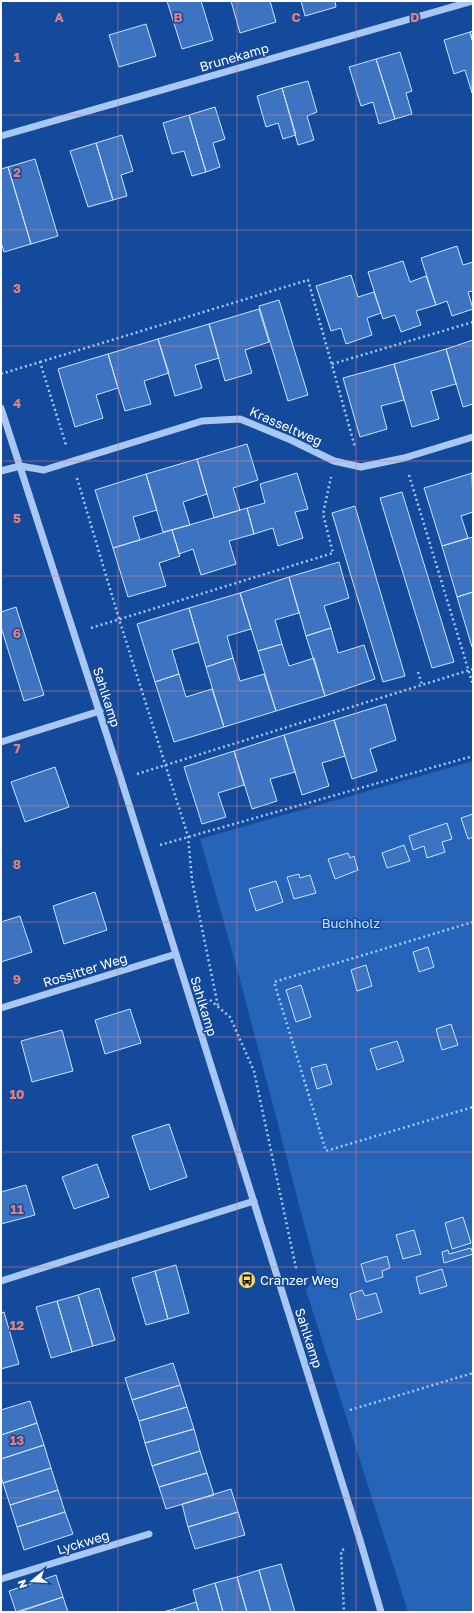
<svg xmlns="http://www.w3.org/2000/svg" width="474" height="1613" font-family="'Golos Text',sans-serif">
	<rect width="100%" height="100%" fill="#134a9b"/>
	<path fill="#2664b9" d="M 473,761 L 473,1612 L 408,1612 L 306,1290 L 317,1273 L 238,972 L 200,839 Z"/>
	<path fill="#3c74c2" stroke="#d0e3fd" d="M 167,1 L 201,1 L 213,40 L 182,49 Z
		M 231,1 L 270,1 L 276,22 L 240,33 Z
		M 301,1 L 335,1 L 336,7 L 305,16 Z
		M 146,24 L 156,56 L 119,67 L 109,35 Z
		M 473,31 L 473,43 L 470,32 Z
		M 470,32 L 473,43 L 472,93 L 465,70 L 454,74 L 444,40 Z
		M 400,52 L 412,91 L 406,93 L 412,114 L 395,119 L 376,59 Z
		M 376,59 L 395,119 L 379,124 L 373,102 L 361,106 L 349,67 Z
		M 308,81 L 317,112 L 307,116 L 314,140 L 298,145 L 282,88 Z
		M 282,88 L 296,135 L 283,139 L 278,123 L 266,127 L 257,96 Z
		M 215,107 L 225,139 L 213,143 L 220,167 L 206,172 L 189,115 Z
		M 189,115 L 206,172 L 192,176 L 184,151 L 172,154 L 163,123 Z
		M 122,135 L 133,171 L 121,175 L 127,196 L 113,200 L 96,143 Z
		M 96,143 L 113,200 L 88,207 L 70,151 Z
		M 35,159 L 58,236 L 31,244 L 8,167 Z
		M 8,167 L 31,244 L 4,252 L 1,242 L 1,169 Z
		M 457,246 L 463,265 L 473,262 L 473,291 L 468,292 L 473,309 L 452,316 L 447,301 L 436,305 L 421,258 Z
		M 403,261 L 410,282 L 426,276 L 436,305 L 416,311 L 421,325 L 401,332 L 395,315 L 383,319 L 368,272 Z
		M 351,275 L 358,297 L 374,292 L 381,313 L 367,318 L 372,335 L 346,344 L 341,328 L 331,331 L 316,286 Z
		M 279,300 L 308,395 L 288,401 L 259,306 Z
		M 259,309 L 269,342 L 245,350 L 252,373 L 225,381 L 209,324 Z
		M 209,324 L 219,358 L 195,365 L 202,388 L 175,396 L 158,339 Z
		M 158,339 L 169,373 L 144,381 L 151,404 L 125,411 L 108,354 Z
		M 473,340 L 473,404 L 463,407 L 446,349 Z
		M 446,349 L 456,384 L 431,391 L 439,419 L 412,427 L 394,364 Z
		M 108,354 L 118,388 L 96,395 L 103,418 L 75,427 L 58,369 Z
		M 394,364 L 404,400 L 381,406 L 387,429 L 360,437 L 343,378 Z
		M 247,444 L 258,480 L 233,488 L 240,510 L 214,518 L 197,459 Z
		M 197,459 L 207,494 L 183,502 L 190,525 L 163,532 L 146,474 Z
		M 297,473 L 308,509 L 295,512 L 303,538 L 278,546 L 273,528 L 254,534 L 247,508 L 265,503 L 260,484 Z
		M 472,473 L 473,512 L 461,516 L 468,538 L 442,546 L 424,488 Z
		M 146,474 L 157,510 L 133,517 L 140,540 L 113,548 L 95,490 Z
		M 402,492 L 454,662 L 432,668 L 380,498 Z
		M 355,506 L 405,676 L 383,682 L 332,513 Z
		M 247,508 L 254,534 L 229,541 L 236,564 L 201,575 L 193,549 L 179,554 L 172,530 Z
		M 172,530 L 180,556 L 159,563 L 166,586 L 128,597 L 113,548 Z
		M 473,537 L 473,592 L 457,597 L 442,546 Z
		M 339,562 L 349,598 L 324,606 L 331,628 L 306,636 L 289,577 Z
		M 289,577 L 299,613 L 275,620 L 282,644 L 258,651 L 240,593 Z
		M 473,592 L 473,647 L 472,647 L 457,597 Z
		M 240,593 L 251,629 L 227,636 L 233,658 L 206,667 L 189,608 Z
		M 16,607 L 44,695 L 24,701 L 1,627 L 1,612 Z
		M 189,608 L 199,642 L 172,650 L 179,674 L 155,682 L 137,624 Z
		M 331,628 L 338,653 L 364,645 L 375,679 L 325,696 L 306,636 Z
		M 282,644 L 289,666 L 314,658 L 325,696 L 276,711 L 258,651 Z
		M 233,658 L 240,681 L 264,674 L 276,711 L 224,727 L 206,667 Z
		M 179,674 L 186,697 L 212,689 L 224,727 L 174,742 L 155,682 Z
		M 386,704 L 396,740 L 370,749 L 377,771 L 352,779 L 334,720 Z
		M 334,720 L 345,756 L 322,763 L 329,786 L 302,795 L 284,735 Z
		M 284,735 L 295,772 L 270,779 L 277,801 L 252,809 L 234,751 Z
		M 234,751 L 244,785 L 218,793 L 226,817 L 202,824 L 184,767 Z
		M 55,767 L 69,807 L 25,822 L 11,782 Z
		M 473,814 L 473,837 L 468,839 L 461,818 Z
		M 447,823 L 452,839 L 442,842 L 445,852 L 427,858 L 424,846 L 413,850 L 409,836 Z
		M 404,845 L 410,861 L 387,868 L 382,853 Z
		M 348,853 L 350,858 L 354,856 L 358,870 L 335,879 L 328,859 Z
		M 299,874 L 300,878 L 310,875 L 316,893 L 294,899 L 287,877 Z
		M 276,881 L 283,902 L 256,911 L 249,889 Z
		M 95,892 L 107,930 L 64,944 L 53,906 Z
		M 20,916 L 32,952 L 1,962 L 1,922 Z
		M 428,947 L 434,967 L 419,972 L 413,952 Z
		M 366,965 L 372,986 L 357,991 L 351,970 Z
		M 301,985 L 311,1017 L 296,1022 L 286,990 Z
		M 130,1009 L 141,1043 L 105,1054 L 95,1020 Z
		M 451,1024 L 458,1045 L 442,1050 L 436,1029 Z
		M 62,1030 L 73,1071 L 32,1082 L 21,1041 Z
		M 397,1041 L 404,1061 L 377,1070 L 370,1049 Z
		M 326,1064 L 332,1084 L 317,1089 L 311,1068 Z
		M 169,1124 L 187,1177 L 150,1190 L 132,1136 Z
		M 97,1164 L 109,1197 L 74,1209 L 62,1177 Z
		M 26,1185 L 35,1215 L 1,1224 L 1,1192 Z
		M 463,1217 L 471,1243 L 452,1249 L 445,1223 Z
		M 414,1230 L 421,1254 L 403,1259 L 396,1235 Z
		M 471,1248 L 473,1254 L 444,1263 L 442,1252 L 448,1250 L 449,1254 Z
		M 387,1256 L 390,1268 L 382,1271 L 383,1277 L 366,1282 L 361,1264 Z
		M 176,1265 L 189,1313 L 168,1319 L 155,1271 Z
		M 442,1269 L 447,1286 L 420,1294 L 416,1277 Z
		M 155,1271 L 168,1319 L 146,1325 L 132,1278 Z
		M 99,1288 L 115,1340 L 93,1346 L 78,1295 Z
		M 362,1290 L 365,1296 L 376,1293 L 382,1312 L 357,1320 L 350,1294 Z
		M 78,1295 L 93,1346 L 72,1352 L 57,1301 Z
		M 57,1301 L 72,1352 L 51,1358 L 36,1307 Z
		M 4,1312 L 19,1364 L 1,1369 L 1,1313 Z
		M 173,1363 L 180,1385 L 132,1400 L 125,1378 Z
		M 180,1385 L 187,1407 L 139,1421 L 132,1400 Z
		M 30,1401 L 37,1423 L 1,1435 L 1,1410 Z
		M 187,1407 L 194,1429 L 145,1443 L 139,1421 Z
		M 37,1423 L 44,1445 L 1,1459 L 1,1435 Z
		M 194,1429 L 200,1451 L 152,1466 L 145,1443 Z
		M 44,1445 L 51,1468 L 3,1483 L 1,1476 L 1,1459 Z
		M 200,1451 L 207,1473 L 159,1487 L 152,1466 Z
		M 51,1468 L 58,1490 L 10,1505 L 3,1483 Z
		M 207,1473 L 214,1495 L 166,1509 L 159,1487 Z
		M 231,1489 L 238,1512 L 188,1527 L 182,1504 Z
		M 58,1490 L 65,1512 L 17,1527 L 10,1505 Z
		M 65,1512 L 73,1534 L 24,1550 L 17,1527 Z
		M 238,1512 L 245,1535 L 195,1549 L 188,1527 Z
		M 281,1564 L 295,1612 L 271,1612 L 259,1570 Z
		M 259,1570 L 271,1612 L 247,1612 L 237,1577 Z
		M 56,1575 L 63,1597 L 16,1612 L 9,1591 Z
		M 237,1577 L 247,1612 L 223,1612 L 215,1583 Z
		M 215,1583 L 223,1612 L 199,1612 L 193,1590 Z
		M 63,1597 L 68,1612 L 19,1612 Z
		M 196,1602 L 199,1612 L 175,1612 L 174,1609 Z
		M 174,1609 L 175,1612 L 163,1612 Z"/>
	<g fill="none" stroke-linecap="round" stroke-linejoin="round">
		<path stroke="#a8c8f3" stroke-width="2.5" stroke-dasharray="2 3" stroke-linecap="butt" d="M 40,362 L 308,280 L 355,447
			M 332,364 L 473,322
			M 1,374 L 40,362 L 66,445
			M 409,475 L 473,685
			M 77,478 L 119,619 L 188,836 L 192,880 L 218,1006
			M 91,628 L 333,553 L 323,514 L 331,477
			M 418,672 L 422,685
			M 137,774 L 473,669
			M 160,845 L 473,756
			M 473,922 L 274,982 L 326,1151 L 473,1107
			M 210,1000 L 230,1017 L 254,1071 L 296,1268 L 295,1271
			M 350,1410 L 473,1373
			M 344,1549 L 341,1551 L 344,1612"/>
		<path stroke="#a8c8f3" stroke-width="7" d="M 1,136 L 473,1
			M 1,408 L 121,779 L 360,1540 L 381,1612
			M 1,471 L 20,466 L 44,470 L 202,421 L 240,419 L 291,440 L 334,461 L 361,467 L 404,458 L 473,437
			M 1,742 L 100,711
			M 1,1008 L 176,954
			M 1,1281 L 254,1201
			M 1,1579 L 149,1534"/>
	</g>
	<path fill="none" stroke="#e67e7e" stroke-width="1" stroke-opacity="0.55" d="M 118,1 L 118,1612M 237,1 L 237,1612M 356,1 L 356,1612M 1,115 L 473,115M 1,230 L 473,230M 1,346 L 473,346M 1,461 L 473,461M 1,576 L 473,576M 1,691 L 473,691M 1,806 L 473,806M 1,922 L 473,922M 1,1037 L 473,1037M 1,1152 L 473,1152M 1,1267 L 473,1267M 1,1383 L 473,1383M 1,1498 L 473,1498"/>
	<defs>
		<g id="bus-disc" transform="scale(0.9)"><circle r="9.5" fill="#ffd86a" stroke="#134a9b"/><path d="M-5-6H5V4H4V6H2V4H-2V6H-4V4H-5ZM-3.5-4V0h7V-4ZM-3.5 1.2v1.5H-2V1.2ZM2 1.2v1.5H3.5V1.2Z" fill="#111"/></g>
	</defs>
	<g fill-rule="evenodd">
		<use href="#bus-disc" x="247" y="1280"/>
	</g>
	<g text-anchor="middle" stroke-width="3" stroke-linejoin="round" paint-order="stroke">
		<g font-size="13" fill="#fff" stroke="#134a9b">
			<text transform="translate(234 57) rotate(-16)" y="5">Brunekamp</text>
			<text transform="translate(286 426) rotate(24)" y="5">Krasseltweg</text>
			<text transform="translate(107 697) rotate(72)" y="5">Sahlkamp</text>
			<text transform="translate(85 970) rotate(-17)" y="5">Rossitter Weg</text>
			<text transform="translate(204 1006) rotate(73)" y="5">Sahlkamp</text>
			<text transform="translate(309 1338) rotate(72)" y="5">Sahlkamp</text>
			<text transform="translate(83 1542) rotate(-17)" y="5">Lyckweg</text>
		</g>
		<g font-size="13" fill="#d0e3fd" stroke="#134a9b">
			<text x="351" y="928">Buchholz</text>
		</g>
		<g font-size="13" fill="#fff" stroke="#134a9b" text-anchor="start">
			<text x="260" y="1285">Cranzer Weg</text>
		</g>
	</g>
	<g font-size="13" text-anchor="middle" font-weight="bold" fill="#e67e7e" stroke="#134a9b" stroke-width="3" stroke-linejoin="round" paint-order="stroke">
		<text x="59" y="22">A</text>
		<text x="178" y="22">B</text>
		<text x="296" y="22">C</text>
		<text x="415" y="22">D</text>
		<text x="17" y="62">1</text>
		<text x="17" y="177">2</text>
		<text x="17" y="293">3</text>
		<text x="17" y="408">4</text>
		<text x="17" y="523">5</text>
		<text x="17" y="638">6</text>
		<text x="17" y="753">7</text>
		<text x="17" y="869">8</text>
		<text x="17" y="984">9</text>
		<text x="17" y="1099">10</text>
		<text x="17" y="1214">11</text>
		<text x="17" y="1330">12</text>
		<text x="17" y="1445">13</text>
	</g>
	<rect width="474" height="1613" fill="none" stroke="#ffffff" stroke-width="4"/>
	<g transform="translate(32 1581) rotate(252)" stroke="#134a9b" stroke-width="3" paint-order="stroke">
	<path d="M0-3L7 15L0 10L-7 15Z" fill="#ffffff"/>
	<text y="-6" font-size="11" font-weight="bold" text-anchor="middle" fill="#ffffff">N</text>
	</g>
</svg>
